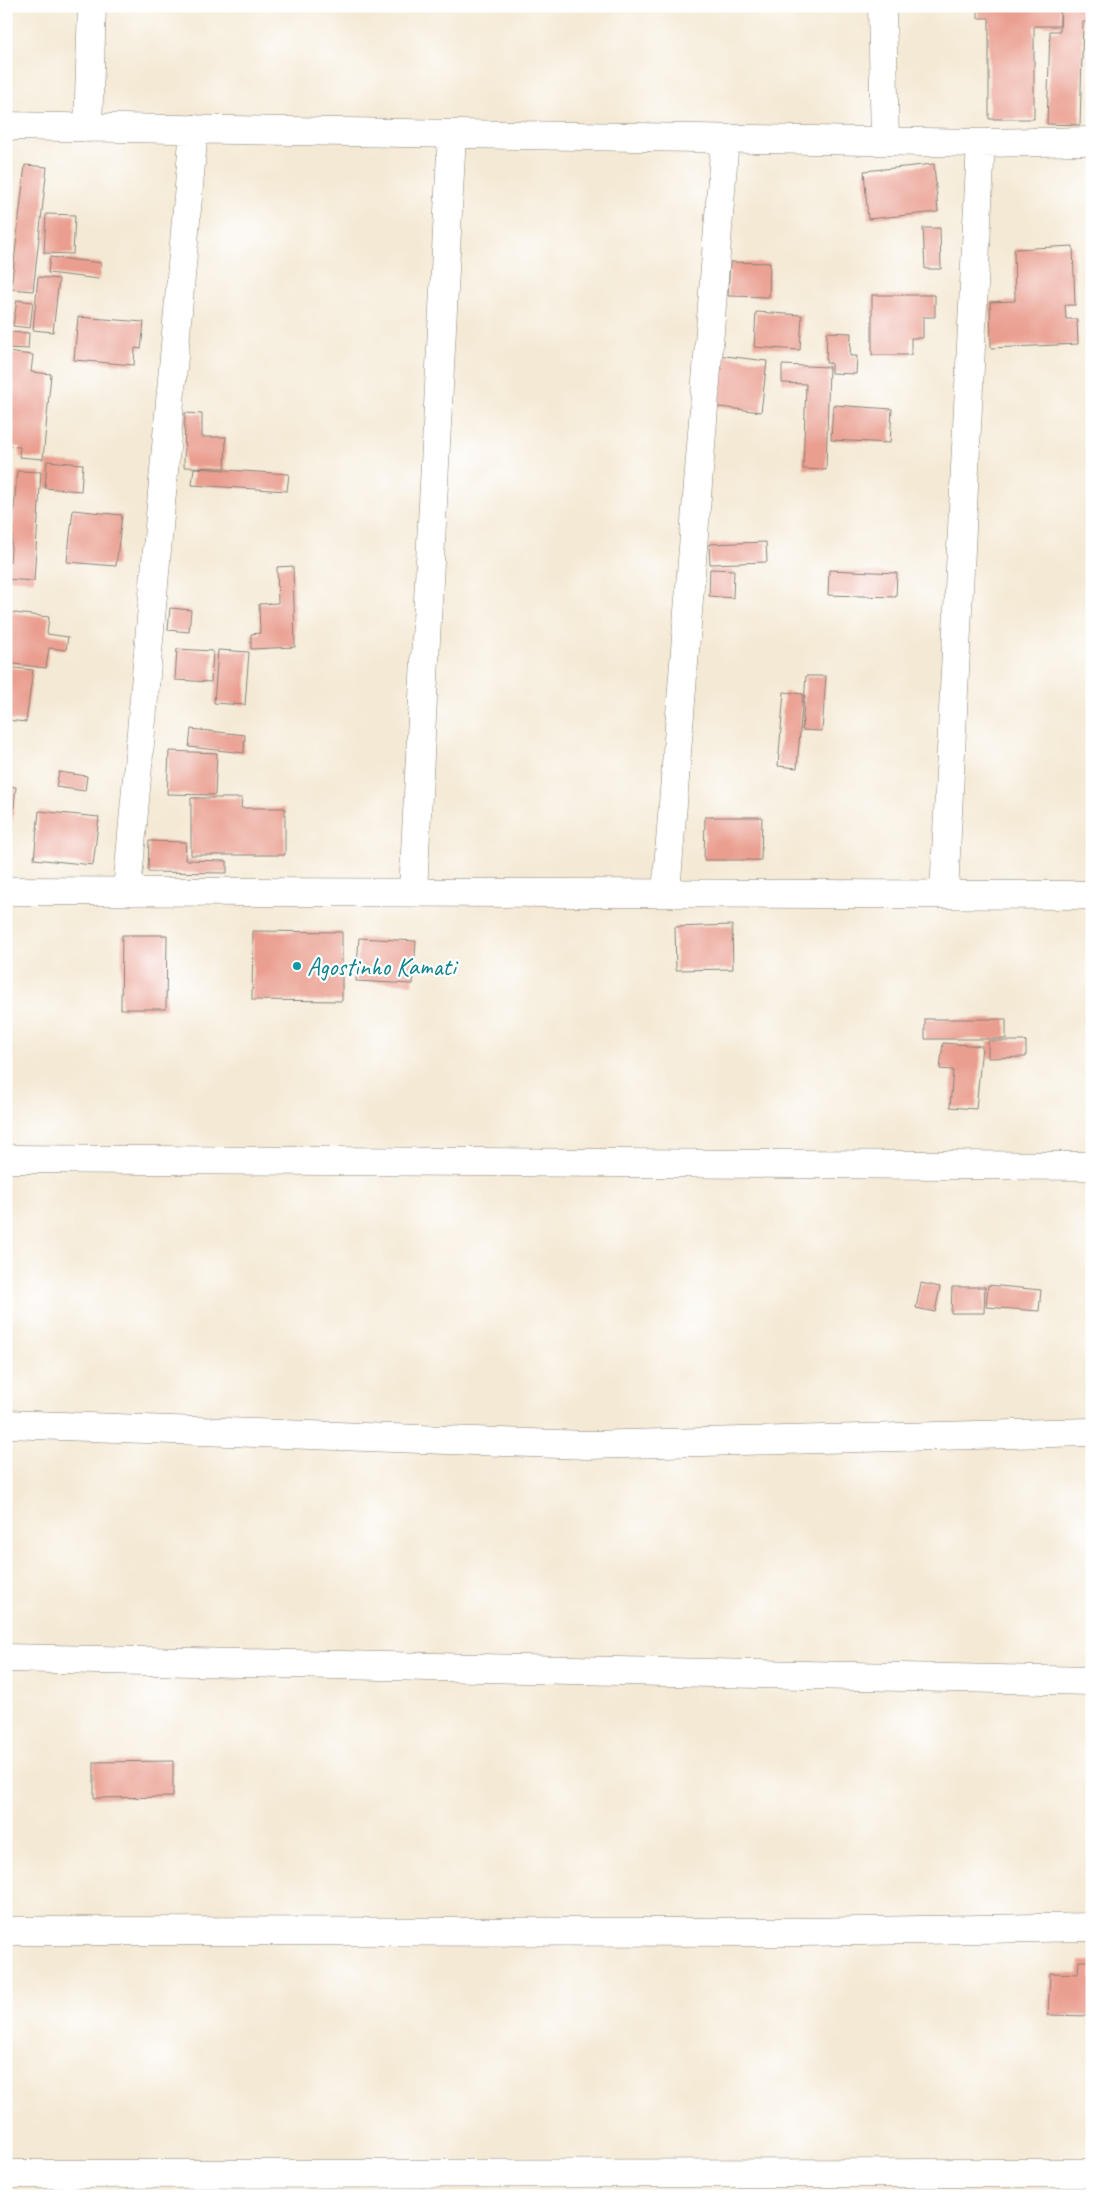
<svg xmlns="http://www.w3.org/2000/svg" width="1098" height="2202" font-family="Caveat,sans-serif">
	<rect width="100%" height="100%" fill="#fff"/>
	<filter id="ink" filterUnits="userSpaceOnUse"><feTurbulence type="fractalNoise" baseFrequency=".02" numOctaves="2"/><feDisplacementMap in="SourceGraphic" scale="10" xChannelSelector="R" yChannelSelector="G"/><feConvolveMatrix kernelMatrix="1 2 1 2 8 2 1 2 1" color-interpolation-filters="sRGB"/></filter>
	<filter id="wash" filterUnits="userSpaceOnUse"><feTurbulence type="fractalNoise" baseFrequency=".0096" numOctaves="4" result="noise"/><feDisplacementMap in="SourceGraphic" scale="20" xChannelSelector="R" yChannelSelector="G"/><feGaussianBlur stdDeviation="1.12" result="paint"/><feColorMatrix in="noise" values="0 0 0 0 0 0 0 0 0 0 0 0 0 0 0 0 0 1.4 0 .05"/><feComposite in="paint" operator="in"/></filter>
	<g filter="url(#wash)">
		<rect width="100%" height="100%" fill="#f4e9d4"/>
		<g id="blocks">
			<path fill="#ea9e8f" d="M 978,6 L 1060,6 L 1060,26 L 1034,26 L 1034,119 L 989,119 L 989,18 L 978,18 Z
				M 1061,6 L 1092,6 L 1092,22 L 1083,22 L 1080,125 L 1047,124 L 1050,31 L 1060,31 Z
				M 934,164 L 938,212 L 868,219 L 864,171 Z
				M 25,165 L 47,167 L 33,291 L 11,289 Z
				M 46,214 L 75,215 L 73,254 L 44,253 Z
				M 923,228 L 940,228 L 941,269 L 925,269 Z
				M 1073,246 L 1075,305 L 1065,305 L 1066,319 L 1077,319 L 1078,344 L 991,348 L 990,302 L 1015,301 L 1014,249 Z
				M 50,257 L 101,263 L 99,279 L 48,273 Z
				M 730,262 L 770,263 L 769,297 L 728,296 Z
				M 38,277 L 59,279 L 53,332 L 33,330 Z
				M 872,295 L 935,295 L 935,317 L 923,317 L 923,338 L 911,338 L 911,355 L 872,355 Z
				M 17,300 L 33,302 L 30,328 L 13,326 Z
				M 756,312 L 802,315 L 800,350 L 754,347 Z
				M 78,317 L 144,322 L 141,349 L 135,348 L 134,365 L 74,360 Z
				M 6,332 L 29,333 L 28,349 L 6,348 Z
				M 827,332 L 851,333 L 850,356 L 857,356 L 856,374 L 831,373 L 831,363 L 826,363 Z
				M 6,352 L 33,355 L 31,372 L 51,374 L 43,459 L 19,457 L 20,447 L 6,446 Z
				M 717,355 L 767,361 L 761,412 L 711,406 Z
				M 782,365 L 829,367 L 826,470 L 803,469 L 806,384 L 782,383 Z
				M 833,405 L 892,409 L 890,443 L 831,440 Z
				M 185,413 L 202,414 L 202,437 L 226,437 L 225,468 L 184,467 Z
				M 47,461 L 83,464 L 81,491 L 45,488 Z
				M 194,468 L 289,474 L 287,491 L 192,485 Z
				M 17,471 L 41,472 L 34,581 L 6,579 L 6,562 L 10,562 Z
				M 73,510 L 122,515 L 116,566 L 67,562 Z
				M 766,542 L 767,562 L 710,564 L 709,544 Z
				M 293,566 L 295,647 L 251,649 L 251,634 L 260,633 L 259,604 L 278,603 L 277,567 Z
				M 710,569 L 734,570 L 733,598 L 709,596 Z
				M 829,570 L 897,573 L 896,597 L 828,595 Z
				M 170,608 L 191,610 L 189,632 L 168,630 Z
				M 6,612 L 49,617 L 47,634 L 68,637 L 66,650 L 49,648 L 46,668 L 6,663 Z
				M 177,649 L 213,651 L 211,682 L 175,680 Z
				M 218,650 L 249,652 L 245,705 L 214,703 Z
				M 6,667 L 33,670 L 26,722 L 6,720 Z
				M 806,676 L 826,676 L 822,731 L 802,730 Z
				M 784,692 L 803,694 L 797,768 L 778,766 Z
				M 191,729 L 245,735 L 244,753 L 189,747 Z
				M 169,751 L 217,753 L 215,795 L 167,794 Z
				M 59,772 L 87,776 L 85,791 L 56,787 Z
				M 6,786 L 16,787 L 9,853 L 6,853 Z
				M 191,798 L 242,798 L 241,808 L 285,808 L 285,855 L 191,855 Z
				M 39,811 L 99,817 L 93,865 L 34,859 Z
				M 705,817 L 762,817 L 761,860 L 704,860 Z
				M 149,841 L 186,842 L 185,860 L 227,861 L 227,873 L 148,872 Z
				M 732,925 L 733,969 L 676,970 L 675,927 Z
				M 253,931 L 342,932 L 342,1001 L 252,1000 Z
				M 122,935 L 167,935 L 166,1009 L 121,1009 Z
				M 359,938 L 416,941 L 413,984 L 356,981 Z
				M 925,1019 L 1006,1019 L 1006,1039 L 925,1039 Z
				M 988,1041 L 1026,1041 L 1026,1057 L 988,1058 Z
				M 943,1043 L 982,1046 L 976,1109 L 950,1107 L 953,1070 L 940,1069 Z
				M 921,1283 L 940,1287 L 935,1312 L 916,1308 Z
				M 988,1285 L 1041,1290 L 1039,1311 L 986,1307 Z
				M 952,1287 L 985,1287 L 984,1313 L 951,1313 Z
				M 173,1761 L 173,1797 L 94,1798 L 94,1762 Z
				M 1079,1961 L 1092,1961 L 1092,2016 L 1048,2015 L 1050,1973 L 1078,1974 Z"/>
		</g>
	</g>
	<g filter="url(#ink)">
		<use href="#blocks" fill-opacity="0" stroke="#888278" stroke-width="1"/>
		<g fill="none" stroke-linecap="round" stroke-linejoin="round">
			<g stroke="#888278" stroke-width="29">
				<path id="minor" d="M 882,6 L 885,141
					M 6,126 L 981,143 L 1092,141
					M 88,128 L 92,6
					M 6,891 L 1092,895
					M 127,891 L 194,129
					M 413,892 L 452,134
					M 666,893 L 725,139
					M 944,894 L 981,143
					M 6,1159 L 1092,1166
					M 6,1424 L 588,1445 L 1092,1432
					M 6,1658 L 1092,1681
					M 6,1931 L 802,1932 L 1092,1927
					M 6,2174 L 1092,2173"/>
			</g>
			<use href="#minor" stroke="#fff" stroke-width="28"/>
		</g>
	</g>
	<circle fill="#0f9aa8" stroke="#fff" stroke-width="2" cx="297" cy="966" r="5"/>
	<g text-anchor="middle" stroke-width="4.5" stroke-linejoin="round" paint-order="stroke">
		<g font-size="25" fill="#0d838f" stroke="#fff" text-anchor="start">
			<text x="307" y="975">Agostinho Kamati</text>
		</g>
	</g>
	<rect width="1098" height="2202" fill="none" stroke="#fff" stroke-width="25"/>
</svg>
